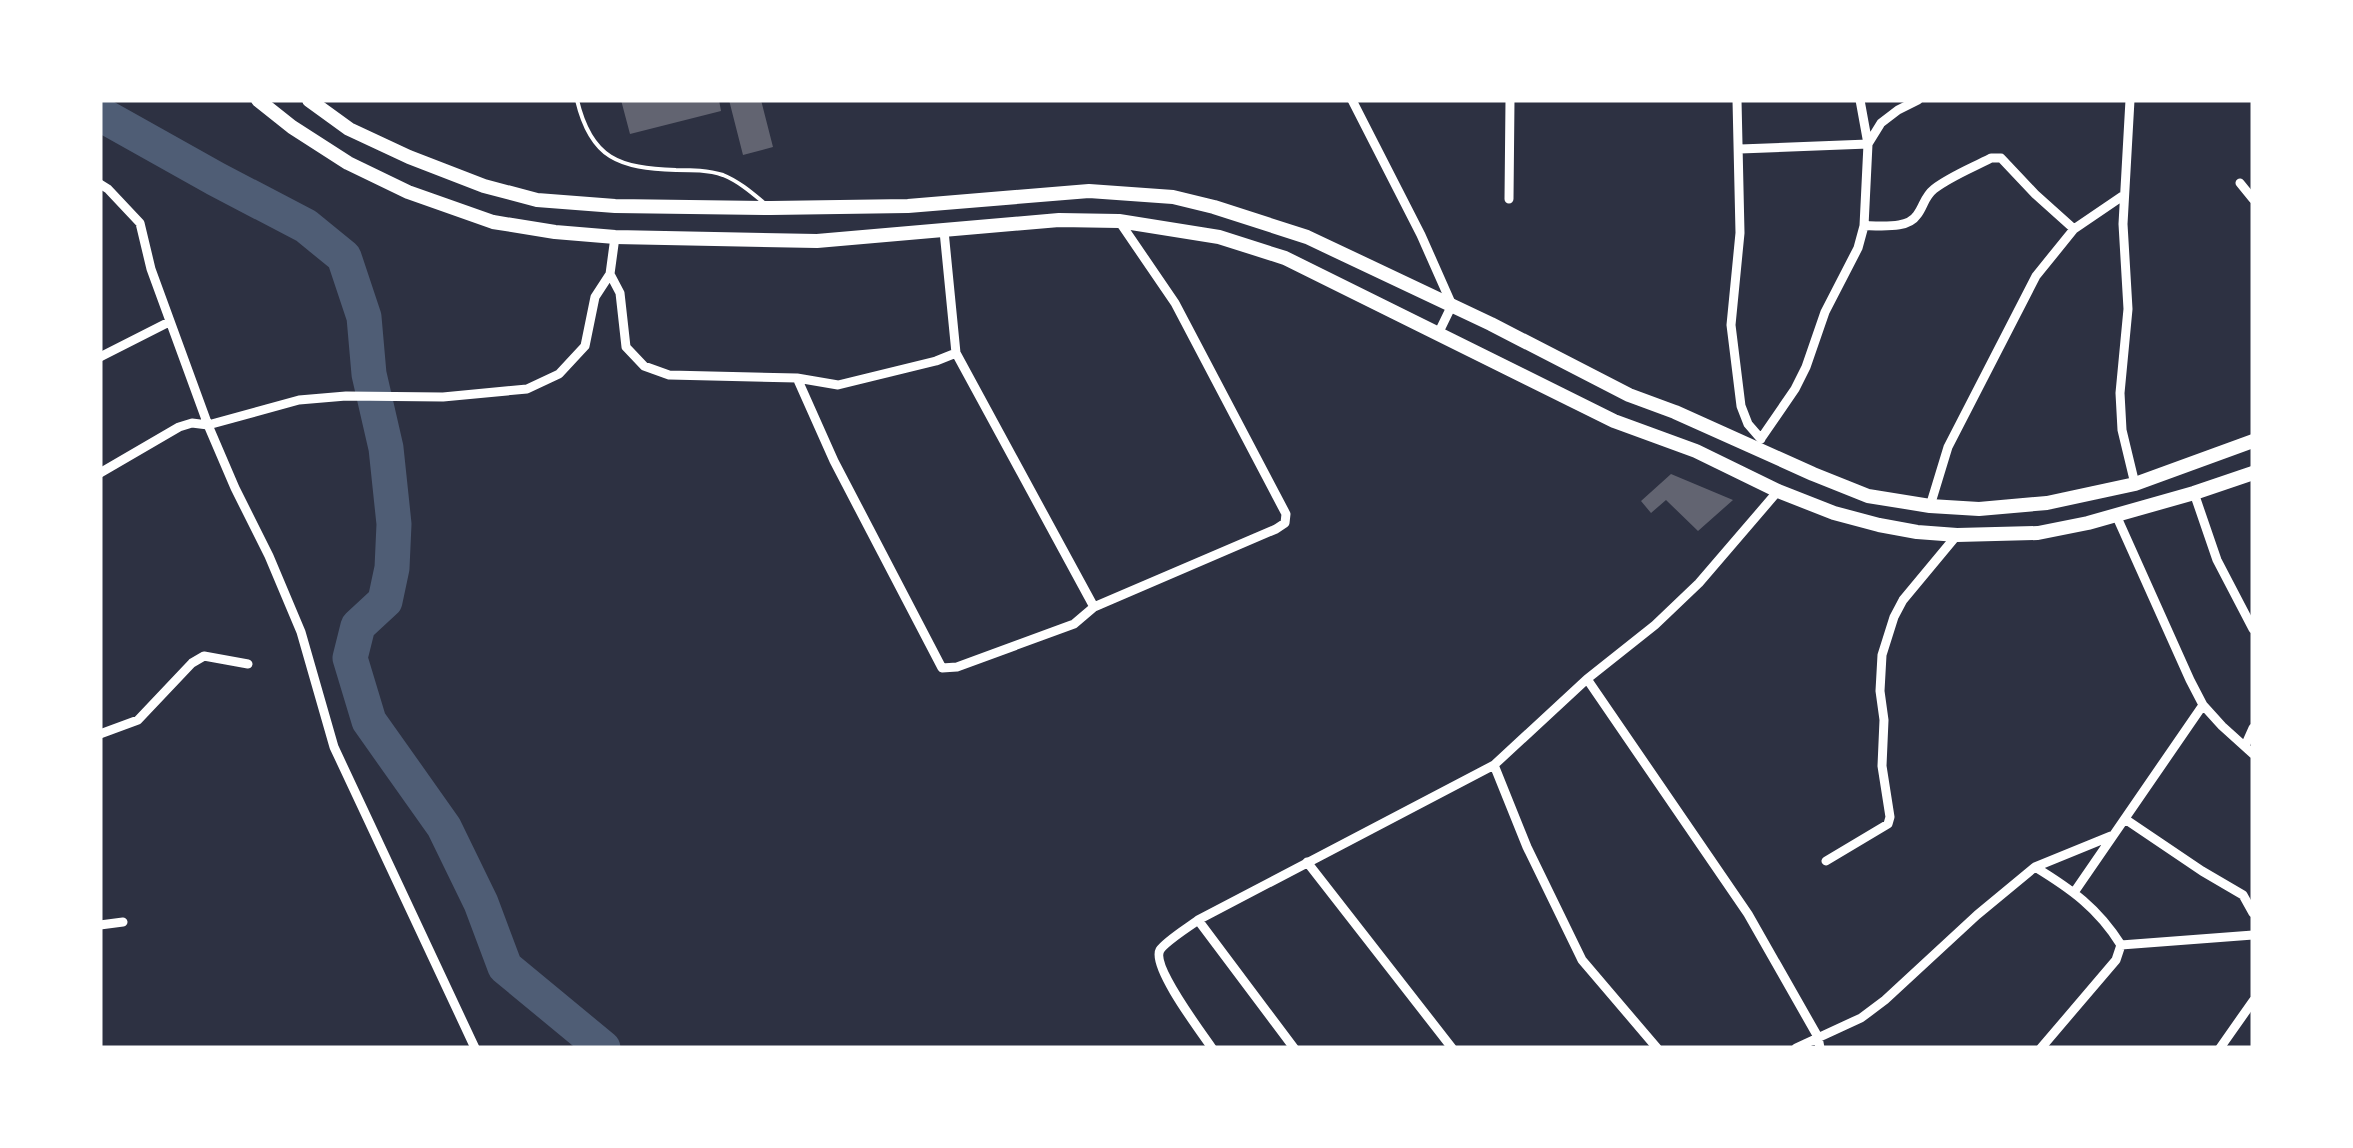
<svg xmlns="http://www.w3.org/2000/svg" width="2353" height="1148" font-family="'Nunito Sans',sans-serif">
	<rect width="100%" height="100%" fill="#2d3142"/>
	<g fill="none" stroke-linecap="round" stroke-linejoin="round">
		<path stroke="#4f5d75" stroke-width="35" d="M 100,114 L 216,179 L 306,226 L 344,257 L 364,317 L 369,374 L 386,448 L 394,524 L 392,568 L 385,601 L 358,626 L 350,658 L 369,721 L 444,827 L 481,903 L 505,967 L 603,1048"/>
	</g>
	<path fill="#626471" d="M 621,100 L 719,100 L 721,111 L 630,134 Z
		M 729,100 L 761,100 L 773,147 L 743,155 Z
		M 1671,474 L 1733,500 L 1698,531 L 1666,500 L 1651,513 L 1641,501 Z"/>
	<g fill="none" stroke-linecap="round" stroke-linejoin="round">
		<path stroke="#fff" stroke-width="4" d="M 577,100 C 591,159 619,168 676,170 C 692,170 708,170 723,175 C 738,181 751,192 763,202"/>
		<path stroke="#fff" stroke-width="9" d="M 1352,100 L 1421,235 L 1452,305 L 1438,334
			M 1737,100 L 1740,233 L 1731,325 L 1741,406 L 1748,424 L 1761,439
			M 2130,100 L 2123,224 L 2128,309 L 2120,393 L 2122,430 L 2135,484
			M 1740,149 L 1868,144 L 1860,100
			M 2240,183 L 2253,199
			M 100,184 L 108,189 L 140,223 L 151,269 L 208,425 L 235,488 L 269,556 L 301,632 L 334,747 L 475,1048
			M 1509,199 L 1510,100
			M 1864,226 C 1879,225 1907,230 1917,215 C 1924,206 1924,197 1934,189 C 1951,176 1972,168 1991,158 L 2001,158 L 2035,194 L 2074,229
			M 944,231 L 956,353 L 1094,607
			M 610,274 L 620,293 L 626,347 L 644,366 L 669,375 L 797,378 L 838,385 L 936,361 L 956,353
			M 100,357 L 169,322
			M 797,378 L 834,461 L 942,668 L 957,667 L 1074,624 L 1094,607 L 1276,529 L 1285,523 L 1286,514 L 1175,303 L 1119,221
			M 1762,437 L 1795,389 L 1806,367 L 1825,312 L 1858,248 L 1864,226 L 1868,144 L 1881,123 L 1898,110 L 1918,100
			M 100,473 L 179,427 L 192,423 L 208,425 L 299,400 L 346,396 L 443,397 L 527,389 L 559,374 L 585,346 L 595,297 L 610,274 L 615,237
			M 2194,493 L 2217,560 L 2253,629
			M 1930,506 L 1948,447 L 2036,276 L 2074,229 L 2124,195
			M 2116,515 L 2190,680 L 2203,705
			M 1587,679 L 1748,914 L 1818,1037 L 1820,1048
			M 100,734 L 138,720 L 192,663 L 204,656 L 248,664
			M 2245,746 L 2253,728
			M 1494,765 L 1527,847 L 1582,960 L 1657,1048
			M 2125,819 L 2202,871 L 2243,895 L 2253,913
			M 1826,861 L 1888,824 L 1890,817 L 1882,766 L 1884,720 L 1880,691 L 1882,655 L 1894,617 L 1903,600 L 1957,535
			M 1307,862 L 1452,1048
			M 2035,867 L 2111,836
			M 2075,891 L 2203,705 L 2222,726 L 2253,754
			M 1198,920 L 1294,1048
			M 100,925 L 123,922
			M 2121,945 L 2253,935
			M 1212,1048 C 1201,1032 1151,966 1160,950 C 1166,941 1189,927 1198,920 L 1494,765 L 1587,679 L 1655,625 L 1699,583 L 1778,491
			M 1796,1048 L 1861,1018 L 1885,1000 L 1977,915 L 2035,867 C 2071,889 2098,908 2121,945
			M 2041,1048 L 2116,960 L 2121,945
			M 2220,1048 L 2253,1001"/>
		<path stroke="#fff" stroke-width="14" d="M 258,100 L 292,127 L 348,163 L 408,192 L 493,222 L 555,232 L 615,237 L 817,241 L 1059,220 L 1119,221 L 1219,237 L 1285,258 L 1614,421 L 1696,451 L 1778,491 L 1834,513 L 1879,525 L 1917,532 L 1957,535 L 2038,533 L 2088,523 L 2194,493 L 2253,473
			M 309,100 L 349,129 L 409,157 L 484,186 L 537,200 L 615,206 L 771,208 L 908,206 L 1089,191 L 1173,197 L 1214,207 L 1307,237 L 1491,324 L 1629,395 L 1675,412 L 1813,474 L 1868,496 L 1930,506 L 1979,509 L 2047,503 L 2135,484 L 2253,441"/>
	</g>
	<rect width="2353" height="1148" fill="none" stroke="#ffffff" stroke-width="205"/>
</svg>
